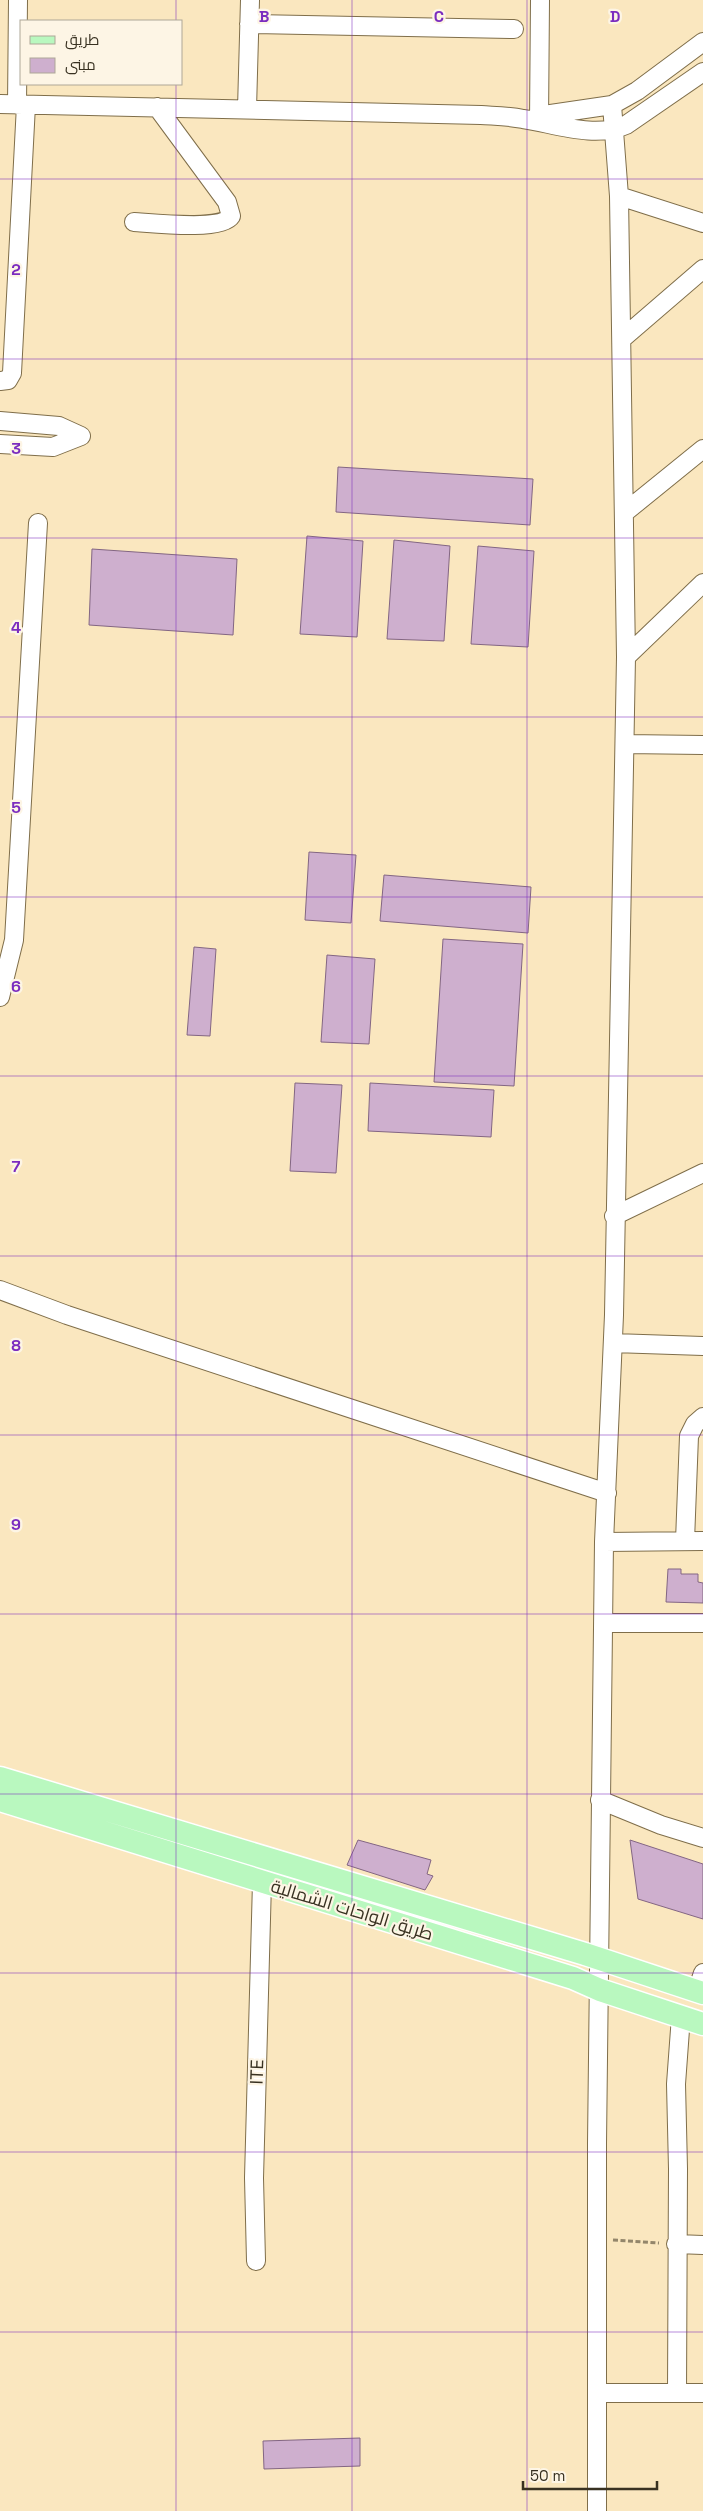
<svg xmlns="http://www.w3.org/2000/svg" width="703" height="2511" font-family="'Space Grotesk',Cairo,sans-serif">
	<rect width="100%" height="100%" fill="#fae7bf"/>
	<path fill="#ceafce" stroke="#836683" d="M 338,467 L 533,479 L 530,525 L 336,512 Z
		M 307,536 L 363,541 L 357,637 L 300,634 Z
		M 394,540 L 450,546 L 444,641 L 387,639 Z
		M 478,546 L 534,551 L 528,647 L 471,644 Z
		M 92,549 L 237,559 L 233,635 L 89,625 Z
		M 309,852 L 356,855 L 351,923 L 305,920 Z
		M 384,875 L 531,887 L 528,933 L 380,921 Z
		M 443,939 L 523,944 L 514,1086 L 434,1082 Z
		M 194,947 L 216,949 L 210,1036 L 187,1035 Z
		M 327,955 L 375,959 L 369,1044 L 321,1042 Z
		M 295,1083 L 342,1085 L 336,1173 L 290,1171 Z
		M 370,1083 L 494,1090 L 491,1137 L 368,1131 Z
		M 668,1569 L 681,1569 L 681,1574 L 698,1574 L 698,1582 L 703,1583 L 703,1603 L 666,1602 Z
		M 358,1840 L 431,1860 L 427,1874 L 433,1876 L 425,1890 L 347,1865 Z
		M 630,1840 L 703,1864 L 703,1919 L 638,1899 Z
		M 360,2438 L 360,2466 L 264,2469 L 263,2441 Z"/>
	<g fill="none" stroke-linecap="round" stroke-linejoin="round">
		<g stroke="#7f6e4a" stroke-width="20">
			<path id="minor" d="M 249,24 L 514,29
				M 0,104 L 481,115 C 495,116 509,116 523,119 C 556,124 595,139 626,125 L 703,72
				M 17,105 L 18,0
				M 247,109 L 250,0
				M 537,116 L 612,105 L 637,91 L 703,42
				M 539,122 L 540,0
				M 619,196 L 703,223
				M 134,222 C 152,223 222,231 231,216 L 227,202 L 157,107
				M 623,338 L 703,269
				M 0,381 L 8,380 L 12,373 L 26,105
				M 0,421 L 59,426 L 81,436 L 53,447 L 0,444
				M 624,513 L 703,449
				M 626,657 L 703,583
				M 625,744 L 703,745
				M 0,997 L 14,940 L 38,523
				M 614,1216 L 703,1173
				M 0,1290 L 67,1315 L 607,1493
				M 613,1343 L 703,1346
				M 685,1541 L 689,1436 L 695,1424 L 703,1417
				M 604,1542 L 703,1541
				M 604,1623 L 703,1623
				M 600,1800 L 661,1825 L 703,1838
				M 697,1991 L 703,1973
				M 676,2244 L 703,2245
				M 256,2261 L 254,2178 L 262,1882
				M 598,2393 L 703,2393
				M 677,2393 L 678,2169 L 676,2084 L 681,2016
				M 597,2511 L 597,2144 L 604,1542 L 614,1315 L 626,657 L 619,196 L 612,105"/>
		</g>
		<g stroke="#fff" stroke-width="25">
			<path id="major" d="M 0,1778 L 585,1954 L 703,1993
				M 0,1800 L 573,1978 L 600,1990 L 703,2024"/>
		</g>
		<path stroke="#93866b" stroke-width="3" stroke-dasharray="5 2.5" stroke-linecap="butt" d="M 613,2240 L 659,2243"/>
		<use href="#minor" stroke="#fff" stroke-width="18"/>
		<use href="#major" stroke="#b9f8bf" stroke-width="22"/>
	</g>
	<path fill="none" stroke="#7b2cbf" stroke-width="1" stroke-opacity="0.55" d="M 176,0 L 176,21M 352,0 L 352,2511M 527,0 L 527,2511M 176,84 L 176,2511M 0,179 L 703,179M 0,359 L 703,359M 0,538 L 703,538M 0,717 L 703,717M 0,897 L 703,897M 0,1076 L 703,1076M 0,1256 L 703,1256M 0,1435 L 703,1435M 0,1614 L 703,1614M 0,1794 L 703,1794M 0,1973 L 703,1973M 0,2152 L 703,2152M 0,2332 L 703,2332"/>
	<g text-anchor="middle" stroke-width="4.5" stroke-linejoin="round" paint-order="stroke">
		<g font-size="18" fill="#383121" stroke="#fdf5e5">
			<text transform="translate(352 1910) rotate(17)" y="6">طريق الواحات الشمالية</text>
			<text transform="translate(257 2072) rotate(-88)" y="6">ITE</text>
		</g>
	</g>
	<g font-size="16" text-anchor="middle" font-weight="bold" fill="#7b2cbf" stroke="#fdf5e5" stroke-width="4.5" stroke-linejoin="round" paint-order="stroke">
		<text x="264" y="22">B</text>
		<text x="439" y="22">C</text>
		<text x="615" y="22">D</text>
		<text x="16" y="275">2</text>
		<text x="16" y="454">3</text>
		<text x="16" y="633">4</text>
		<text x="16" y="813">5</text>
		<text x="16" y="992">6</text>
		<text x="16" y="1172">7</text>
		<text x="16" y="1351">8</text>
		<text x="16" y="1530">9</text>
	</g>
	<rect x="20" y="20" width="162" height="65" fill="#fdf5e5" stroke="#aea797"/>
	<rect x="30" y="36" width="25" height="8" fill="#b9f8bf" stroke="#aea797"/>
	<text x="65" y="45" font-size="15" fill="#383121">طريق</text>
	<rect x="30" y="58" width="25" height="15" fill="#ceafce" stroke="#aea797"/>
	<text x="65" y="70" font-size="15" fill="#383121">مبنى</text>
	<path d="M523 2481v8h134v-8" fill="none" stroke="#383121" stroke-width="2.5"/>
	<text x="530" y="2481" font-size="15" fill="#383121" stroke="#fdf5e5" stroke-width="4" paint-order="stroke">50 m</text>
</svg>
